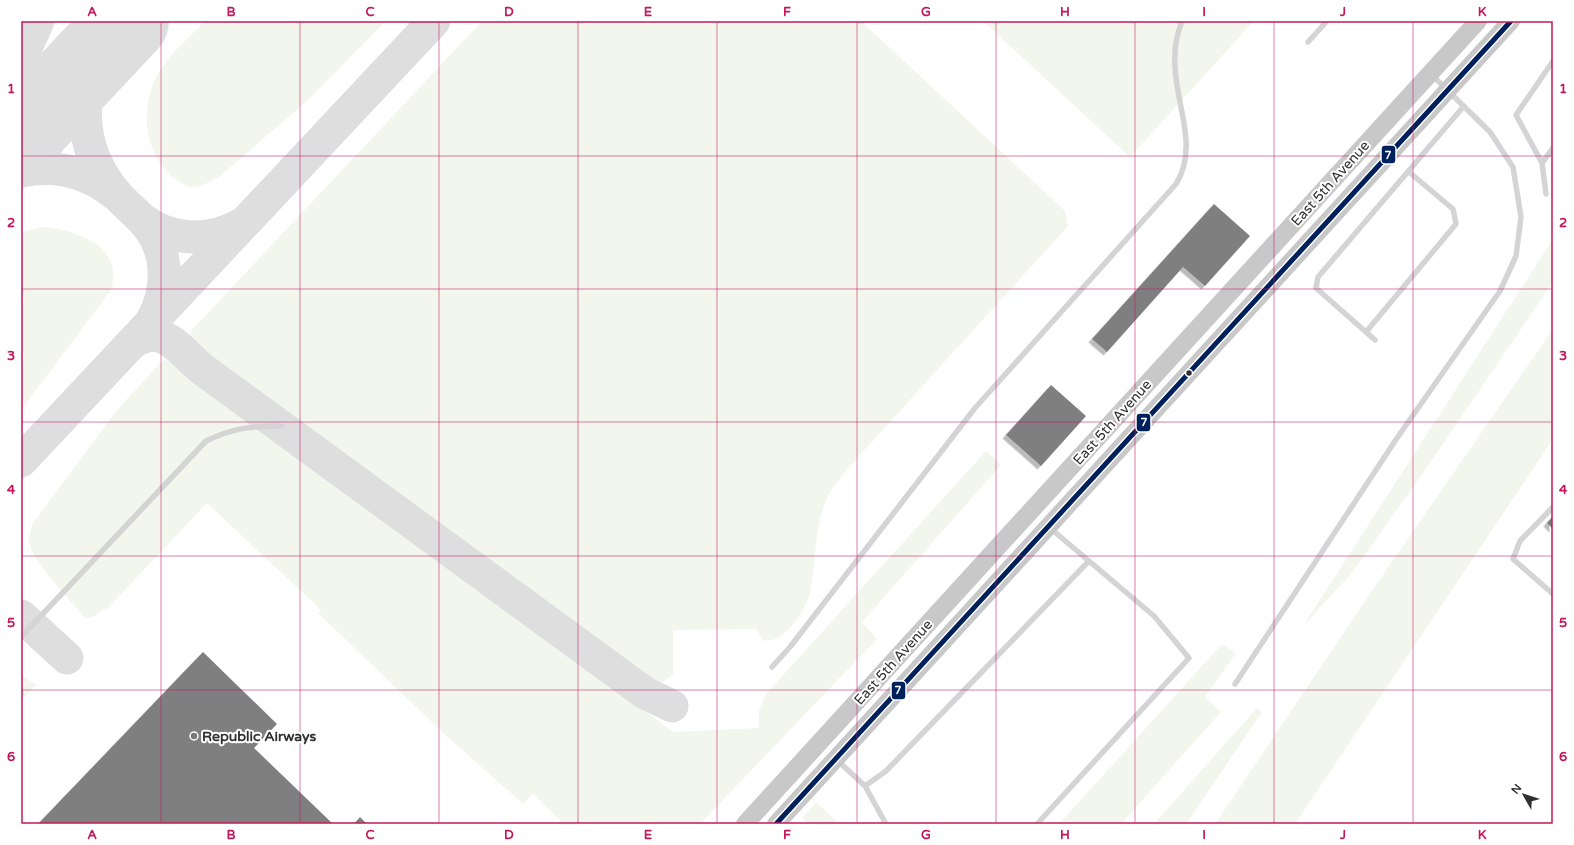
<svg xmlns="http://www.w3.org/2000/svg" width="1574" height="845" font-family="'Varela Round',sans-serif">
	<defs>
		<filter id="shadow"><feDropShadow dx="-3.5" dy="3.5" stdDeviation="0" flood-color="#0004"/></filter>
	</defs>
	<rect width="100%" height="100%" fill="#fff"/>
	<path fill="#f2f6ed" d="M 205,21 L 386,21 L 308,100 L 220,176 C 211,181 202,187 191,187 C 183,186 176,180 170,175 C 145,151 141,113 154,82 C 164,58 188,39 205,21 Z
		M 482,21 L 861,21 L 1065,211 L 1068,226 L 859,456 C 846,471 831,486 824,505 C 814,534 816,563 810,592 C 807,609 783,646 763,640 L 756,629 L 673,630 L 673,675 L 663,682 L 654,682 L 194,344 L 190,332 Z
		M 983,21 L 1251,21 L 1252,23 L 1130,157 Z
		M 44,227 C 79,231 124,246 111,290 L 21,410 L 21,232 Z
		M 1553,239 L 1553,282 L 1423,473 L 1351,574 L 1303,626 Z
		M 1553,329 L 1553,439 L 1295,824 L 1215,824 L 1376,585 Z
		M 163,360 L 170,361 L 673,732 L 759,728 L 759,710 L 766,694 L 986,451 L 1001,465 L 862,622 L 877,639 L 700,824 L 564,824 L 533,794 L 523,804 L 439,729 L 318,613 L 321,610 L 207,503 L 107,609 L 103,609 L 96,615 L 86,619 C 73,603 31,561 29,541 C 29,535 31,529 33,523 L 117,410 Z
		M 1222,644 L 1236,653 L 1205,697 L 1221,712 L 1121,824 L 1059,824 Z
		M 21,675 L 36,685 L 21,701 Z
		M 1257,708 L 1262,712 L 1186,824 L 1154,824 Z
		M 816,802 L 839,824 L 808,824 L 802,818 Z"/>
	<g fill="none" stroke-linecap="round" stroke-linejoin="round">
		<path stroke="#dedede" stroke-width="33" d="M 129,21 C 114,41 99,59 91,83 C 77,123 91,166 118,196 C 128,207 141,216 150,229 C 169,255 168,291 153,318
			M 21,59 L 38,21
			M 21,171 C 55,164 88,172 115,194
			M 142,219 C 172,242 211,242 242,224
			M 132,343 C 163,321 180,351 202,369 L 645,693 L 672,706
			M 21,461 L 434,21
			M 21,616 L 67,658"/>
		<path stroke="#dedede" stroke-width="82" d="M 21,135 L 128,21"/>
	</g>
	<path fill="#7f7f7f" filter="url(#shadow)" d="M 1214,204 L 1250,236 L 1205,286 L 1183,267 L 1107,352 L 1092,339 Z
		M 1051,385 L 1086,416 L 1041,466 L 1006,435 Z
		M 1553,516 L 1553,529 L 1547,523 Z
		M 203,652 L 277,724 L 254,748 L 333,824 L 38,824 Z
		M 360,817 L 367,824 L 354,824 Z"/>
	<g fill="none" stroke-linecap="round" stroke-linejoin="round">
		<path stroke="#d4d4d4" stroke-width="5.5" d="M 1308,42 L 1327,21
			M 1553,61 L 1516,115 L 1542,163 L 1553,148
			M 1542,163 L 1546,194
			M 1366,332 L 1456,224 L 1453,209 L 1409,172
			M 1375,340 L 1316,288 L 1318,277 L 1464,106
			M 1553,507 L 1520,541 L 1513,559 L 1553,594
			M 21,637 L 206,441 C 233,428 251,426 281,426
			M 772,667 L 790,647 L 975,408 L 1176,184 C 1199,147 1176,106 1175,66 C 1174,50 1176,36 1182,21
			M 1235,684 L 1395,441 L 1500,291 L 1516,256 L 1521,217 L 1513,167 L 1490,132 L 1432,75
			M 837,760 L 865,786 L 886,824
			M 865,786 L 886,771 L 1089,561
			M 1037,824 L 1189,658 L 1154,616 L 1050,528"/>
		<path stroke="#c8c8c8" stroke-width="18" d="M 745,824 L 1478,21
			M 776,824 L 1511,21"/>
		<g stroke="#fff" stroke-width="8">
			<path id="bus-1" d="M 776,824 L 1511,21"/>
		</g>
		<use href="#bus-1" stroke="#00205b" stroke-width="5"/>
	</g>
	<path fill="none" stroke="#c2185b" stroke-width="1" stroke-opacity="0.55" d="M 161,21 L 161,824M 300,21 L 300,824M 439,21 L 439,824M 578,21 L 578,824M 717,21 L 717,824M 857,21 L 857,824M 996,21 L 996,824M 1135,21 L 1135,824M 1274,21 L 1274,824M 1413,21 L 1413,824M 21,156 L 1553,156M 21,289 L 1553,289M 21,422 L 1553,422M 21,556 L 1553,556M 21,690 L 1553,690"/>
	<circle fill="#303030" stroke="#fff" stroke-width="1.5" cx="1189" cy="373" r="3.5"/>
	<circle fill="#787878" stroke="#fff" stroke-width="1.5" cx="194" cy="736" r="4"/>
	<g text-anchor="middle" stroke-width="4" stroke-linejoin="round" paint-order="stroke">
		<g font-size="14" fill="#303030" stroke="#fff">
			<text transform="translate(1330 183) rotate(-48)" y="5">East 5th Avenue</text>
			<text transform="translate(1112 422) rotate(-48)" y="5">East 5th Avenue</text>
			<text transform="translate(893 662) rotate(-48)" y="5">East 5th Avenue</text>
		</g>
		<g font-size="14" font-weight="bold" fill="#303030" stroke="#fff" text-anchor="start">
			<text x="202" y="741">Republic Airways</text>
		</g>
	</g>
	<g stroke="#fff" stroke-width="1.5">
		<rect x="1381" y="145" width="15" height="19" rx="4" fill="#00205b"/>
		<rect x="1136" y="413" width="15" height="19" rx="4" fill="#00205b"/>
		<rect x="891" y="681" width="15" height="19" rx="4" fill="#00205b"/>
	</g>
	<g font-size="11" text-anchor="middle" font-weight="bold" fill="#fff">
		<text x="1388" y="159">7</text>
		<text x="1144" y="426">7</text>
		<text x="898" y="694">7</text>
	</g>
	<rect width="1574" height="845" fill="none" stroke="#ffffff" stroke-width="44"/>
	<g transform="translate(1524 795) rotate(309)" stroke="#ffffff" stroke-width="3" paint-order="stroke">
	<path d="M0-3L7 15L0 10L-7 15Z" fill="#303030"/>
	<text y="-6" font-size="11" font-weight="bold" text-anchor="middle" fill="#303030">N</text>
	</g>
	<rect x="22" y="22" width="1530" height="801" fill="none" stroke="#c2185b" stroke-width="1.5"/>
	<g font-size="13" text-anchor="middle" font-weight="bold" fill="#c2185b">
		<text x="92" y="16">A</text>
		<text x="231" y="16">B</text>
		<text x="370" y="16">C</text>
		<text x="509" y="16">D</text>
		<text x="648" y="16">E</text>
		<text x="787" y="16">F</text>
		<text x="926" y="16">G</text>
		<text x="1065" y="16">H</text>
		<text x="1204" y="16">I</text>
		<text x="1343" y="16">J</text>
		<text x="1482" y="16">K</text>
		<text x="11" y="93">1</text>
		<text x="1563" y="93">1</text>
		<text x="11" y="227">2</text>
		<text x="1563" y="227">2</text>
		<text x="11" y="360">3</text>
		<text x="1563" y="360">3</text>
		<text x="11" y="494">4</text>
		<text x="1563" y="494">4</text>
		<text x="11" y="627">5</text>
		<text x="1563" y="627">5</text>
		<text x="11" y="761">6</text>
		<text x="1563" y="761">6</text>
		<text x="92" y="839">A</text>
		<text x="231" y="839">B</text>
		<text x="370" y="839">C</text>
		<text x="509" y="839">D</text>
		<text x="648" y="839">E</text>
		<text x="787" y="839">F</text>
		<text x="926" y="839">G</text>
		<text x="1065" y="839">H</text>
		<text x="1204" y="839">I</text>
		<text x="1343" y="839">J</text>
		<text x="1482" y="839">K</text>
	</g>
</svg>
